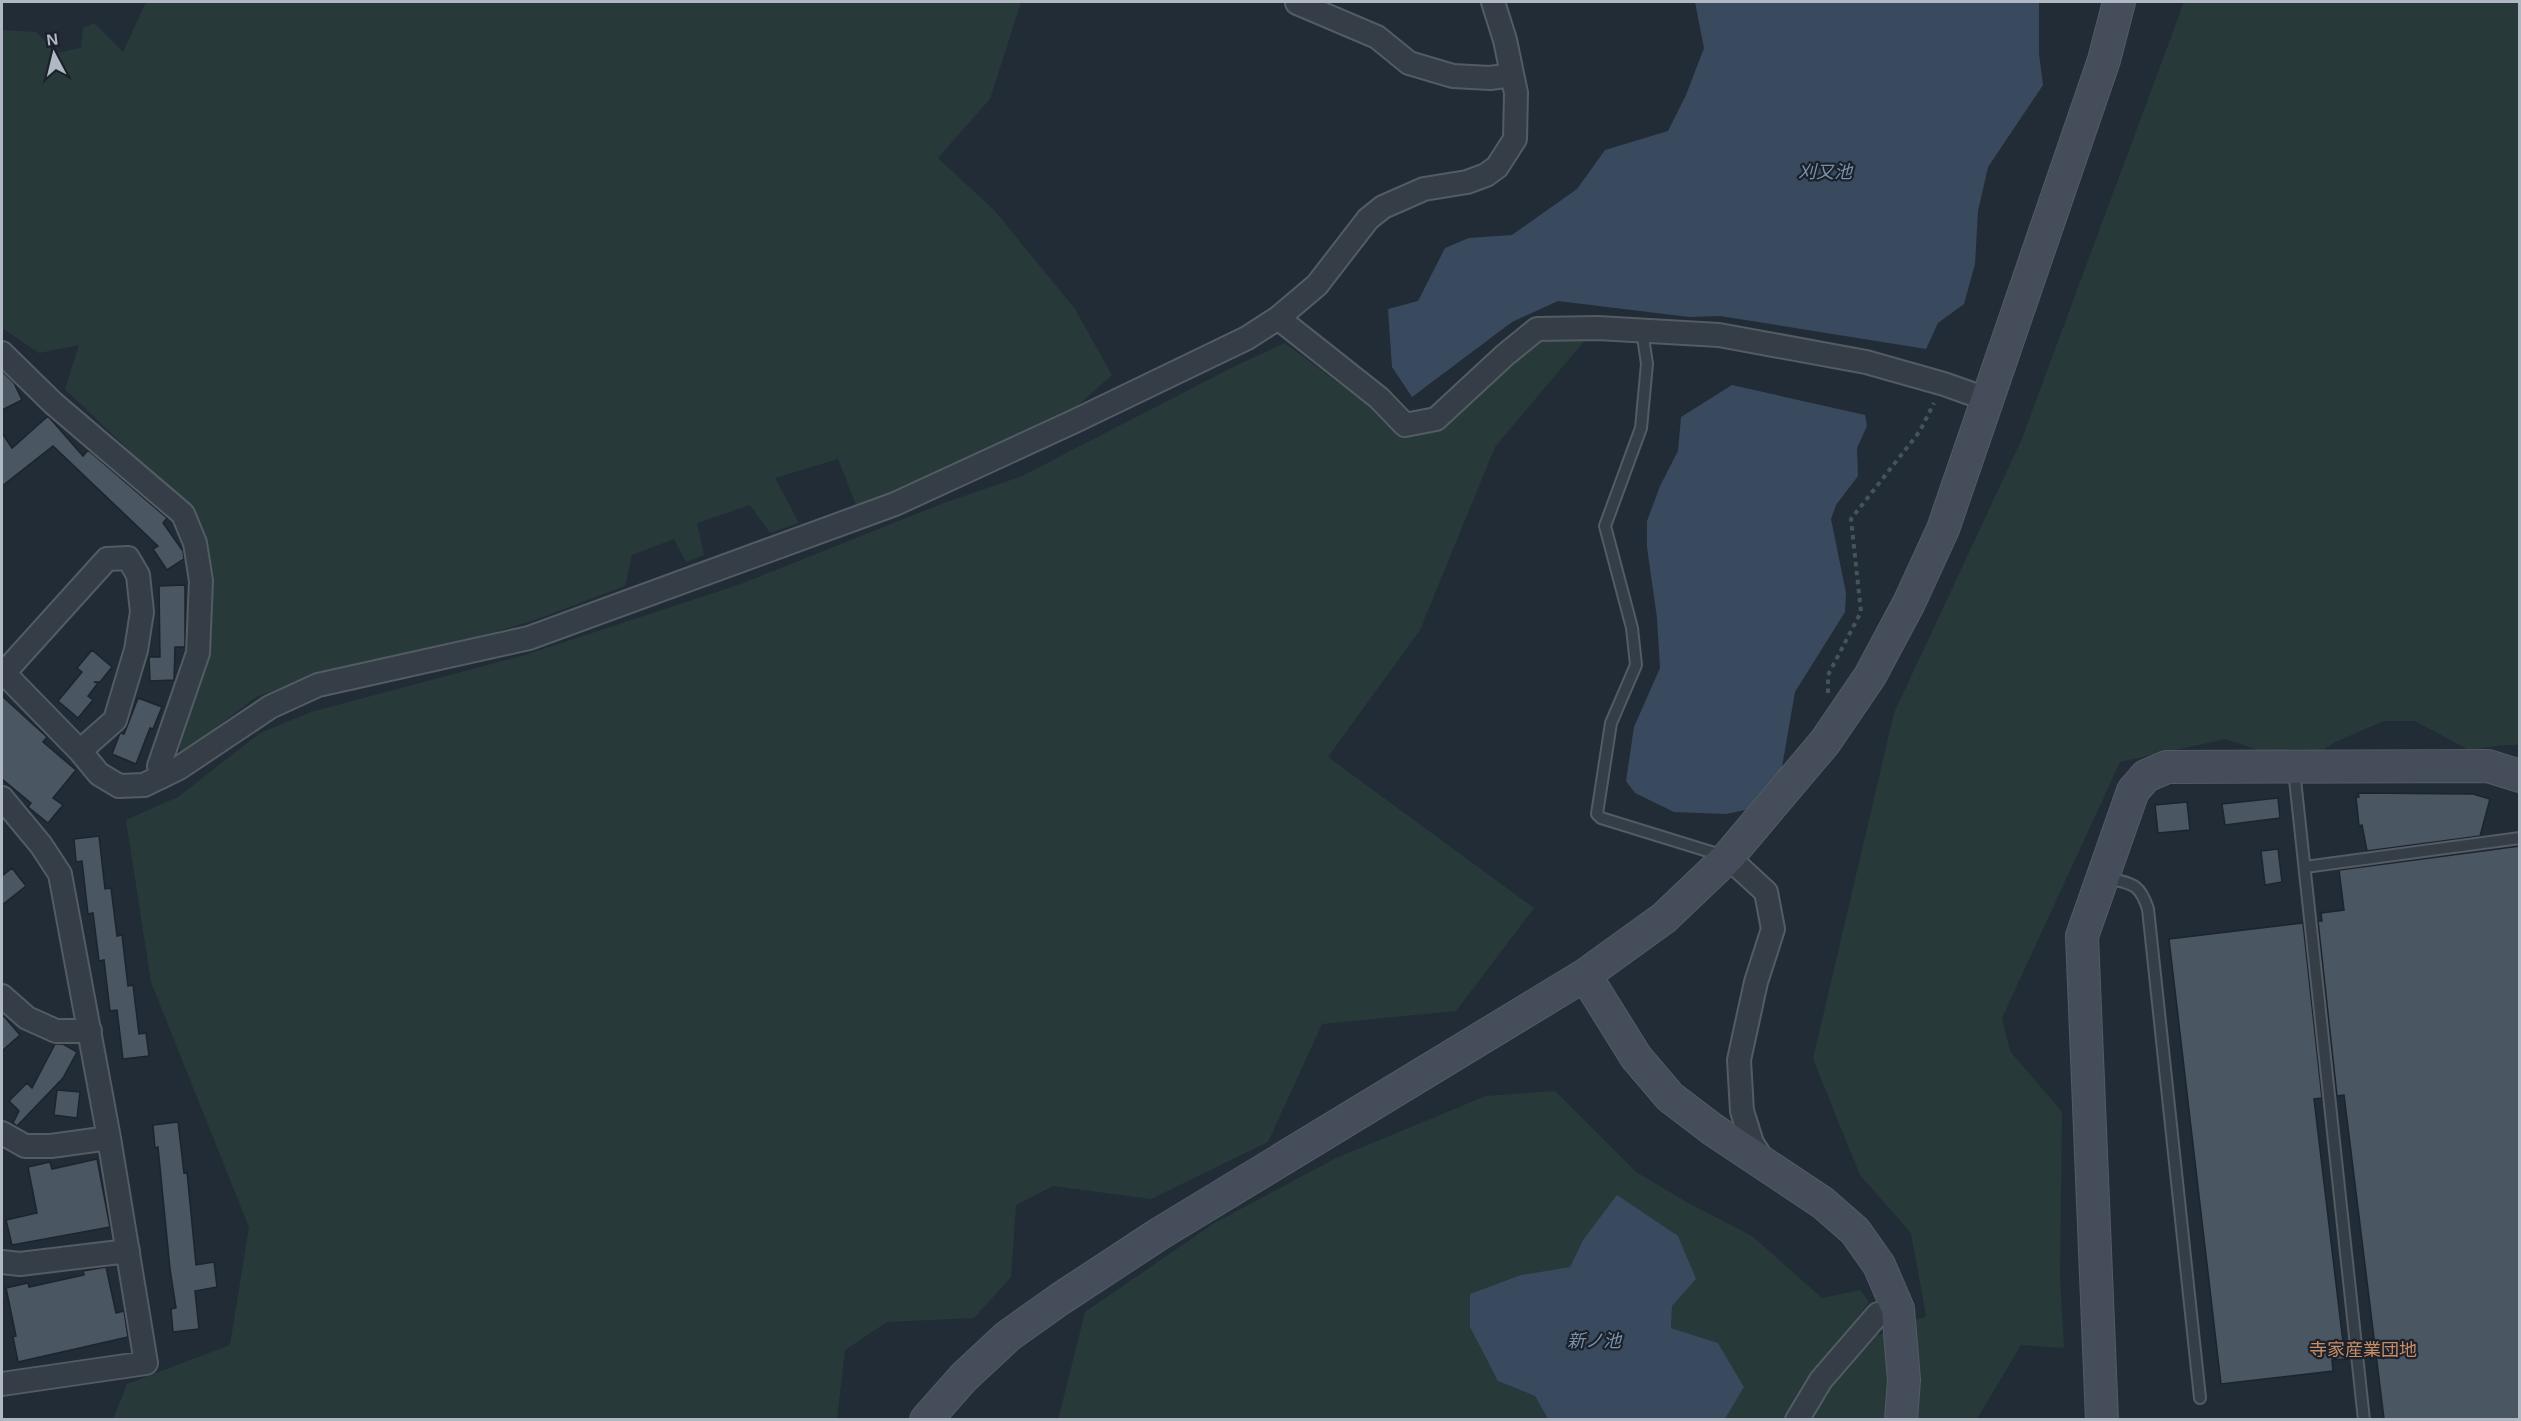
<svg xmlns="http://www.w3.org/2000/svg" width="2521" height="1421" font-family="Arial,'Noto Sans JP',sans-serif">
	<rect width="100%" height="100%" fill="#222c36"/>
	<path fill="#273a39" d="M 146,2 L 1021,2 L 990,99 L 938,158 L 995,211 L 1075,309 L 1112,375 L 1074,409 L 858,510 L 838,459 L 775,478 L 799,523 L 770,533 L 750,505 L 697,523 L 704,555 L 686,562 L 674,539 L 632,555 L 625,586 L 532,621 L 426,652 L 328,672 L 256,697 L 179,756 L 184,710 L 204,654 L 188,507 L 65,389 L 79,345 L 39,353 L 2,328 L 2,30 L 36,32 L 57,53 L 81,48 L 83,28 L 94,23 L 123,52 Z
		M 2184,2 L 2519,2 L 2519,745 L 2502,745 L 2469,750 L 2415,721 L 2384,721 L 2335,742 L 2318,753 L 2275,756 L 2226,739 L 2120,762 L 2002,1018 L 2010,1051 L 2062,1112 L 2060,1279 L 2064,1348 L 2021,1345 L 1977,1419 L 1803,1420 L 1876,1336 L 1926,1316 L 1911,1233 L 1860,1175 L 1813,1059 L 1894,713 L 2021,441 Z
		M 1547,336 L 1586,339 L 1495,447 L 1420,630 L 1328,757 L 1534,908 L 1456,1011 L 1322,1024 L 1268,1142 L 1151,1199 L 1053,1186 L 1016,1205 L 1011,1277 L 974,1318 L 887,1322 L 845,1350 L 837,1419 L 113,1420 L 127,1384 L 230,1345 L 249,1227 L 151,982 L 126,820 L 178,797 L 260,733 L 311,712 L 525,655 L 738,585 L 941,504 L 1022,476 L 1237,365 L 1285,343 L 1402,431 L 1434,433 Z
		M 1555,1091 L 1636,1172 L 1690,1204 L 1752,1236 L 1822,1298 L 1860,1290 L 1869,1302 L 1815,1376 L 1789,1419 L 1725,1419 L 1744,1387 L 1718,1343 L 1671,1328 L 1672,1306 L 1695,1279 L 1583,1240 L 1570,1267 L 1521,1275 L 1498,1381 L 1535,1396 L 1548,1419 L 1058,1420 L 1085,1312 L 1216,1222 L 1336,1158 L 1486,1096 Z"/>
	<path fill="#394a5e" d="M 1695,2 L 2039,2 L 2039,54 L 2043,85 L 1988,167 L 1978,211 L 1975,264 L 1964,304 L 1938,323 L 1926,349 L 1720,316 L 1689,317 L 1558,301 L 1512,322 L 1412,397 L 1392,367 L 1388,309 L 1418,301 L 1445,248 L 1469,238 L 1512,235 L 1577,189 L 1605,150 L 1668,131 L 1686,95 L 1704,48 Z
		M 1732,385 L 1865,415 L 1867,426 L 1857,448 L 1858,476 L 1836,505 L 1831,519 L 1846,593 L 1845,612 L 1795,692 L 1778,790 L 1759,807 L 1726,814 L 1674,812 L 1635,793 L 1626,781 L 1634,727 L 1660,668 L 1657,618 L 1647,547 L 1647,521 L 1660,486 L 1678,451 L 1681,417 Z
		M 1617,1195 L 1678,1236 L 1696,1279 L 1672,1306 L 1671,1328 L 1718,1343 L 1744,1387 L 1725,1419 L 1548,1419 L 1535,1396 L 1498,1381 L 1470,1327 L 1470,1294 L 1521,1275 L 1570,1267 L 1583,1240 Z"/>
	<path fill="#4a5662" stroke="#1d242d" stroke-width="1.5" d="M 2,371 L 14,383 L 22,400 L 2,410 Z
		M 48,416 L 83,456 L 88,450 L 167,518 L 163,523 L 183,551 L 184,559 L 167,570 L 153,549 L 158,546 L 53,446 L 2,486 L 2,433 L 12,448 Z
		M 185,585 L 185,647 L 175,647 L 174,680 L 150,681 L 149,657 L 160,657 L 159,586 Z
		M 92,650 L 112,667 L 100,682 L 94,682 L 98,683 L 88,696 L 93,700 L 78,718 L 58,701 L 82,672 L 77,668 Z
		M 2,696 L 47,737 L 43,742 L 76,770 L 53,798 L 63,805 L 48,823 L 28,807 L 31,803 L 2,779 Z
		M 138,698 L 162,707 L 153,729 L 150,728 L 136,764 L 112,754 L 120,733 L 124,734 L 128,724 Z
		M 2358,793 L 2473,794 L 2490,799 L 2480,836 L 2367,851 L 2362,825 L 2359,826 L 2356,797 L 2359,797 Z
		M 2278,798 L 2280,818 L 2225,825 L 2222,804 Z
		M 2187,802 L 2190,830 L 2158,833 L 2155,805 Z
		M 99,836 L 105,889 L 111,888 L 117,936 L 122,935 L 128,986 L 133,985 L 139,1034 L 146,1033 L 149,1056 L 123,1059 L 117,1010 L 110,1011 L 104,960 L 99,961 L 93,913 L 88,914 L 82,861 L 76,862 L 74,839 Z
		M 2520,846 L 2520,1419 L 2384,1419 L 2344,1095 L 2337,1096 L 2318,921 L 2322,921 L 2321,913 L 2344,910 L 2339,870 Z
		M 2278,849 L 2282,882 L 2265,885 L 2261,851 Z
		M 12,868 L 26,886 L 2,905 L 2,876 Z
		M 2303,923 L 2322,1098 L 2314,1099 L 2345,1359 L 2332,1360 L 2333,1371 L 2221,1384 L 2169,939 Z
		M 2,1014 L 20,1035 L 2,1051 Z
		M 55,1044 L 63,1044 L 77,1052 L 63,1078 L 17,1126 L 13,1123 L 19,1111 L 9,1101 L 27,1083 L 32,1088 Z
		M 57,1090 L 80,1092 L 77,1118 L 54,1115 Z
		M 178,1122 L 184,1173 L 187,1172 L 196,1265 L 214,1262 L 217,1287 L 195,1291 L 199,1329 L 173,1332 L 171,1309 L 176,1308 L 170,1269 L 158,1147 L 155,1148 L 153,1125 Z
		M 97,1159 L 110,1227 L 12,1245 L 6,1220 L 37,1213 L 28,1167 L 50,1162 L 52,1169 Z
		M 106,1267 L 116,1313 L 124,1311 L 128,1337 L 18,1362 L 13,1337 L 16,1336 L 6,1288 L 28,1283 L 29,1287 L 84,1275 L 83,1271 Z"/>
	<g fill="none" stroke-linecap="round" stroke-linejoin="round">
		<g stroke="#535b64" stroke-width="14">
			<path id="lane" d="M 1642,330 L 1647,364 L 1641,428 L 1605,526 L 1632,628 L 1636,665 L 1611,723 L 1597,814 L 1601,818 L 1724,856
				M 2294,770 L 2364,1420
				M 2305,867 L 2520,838
				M 2104,877 C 2130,884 2139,881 2148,909 L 2200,1398"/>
		</g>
		<g stroke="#535b64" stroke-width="26">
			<path id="street" d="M 1297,3 L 1377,37 L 1409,63 L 1453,76 L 1490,78 L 1512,75
				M 1278,318 L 1379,398 L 1405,425 L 1436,419 L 1505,355 L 1537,329 L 1598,328 L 1719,335 L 1866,362 L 1944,384 L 1989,400
				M 2,353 L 53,403 L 183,514 L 195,543 L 201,581 L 198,653 L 159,766 L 161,777
				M 2,671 L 80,751 L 99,774 L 119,786 L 144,785 L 179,768 L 270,707 L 318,685 L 529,638 L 895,504 L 1075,421 L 1247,338 L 1278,318 L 1317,285 L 1368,219 L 1383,207 L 1424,189 L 1467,182 L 1486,175 L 1497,167 L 1515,139 L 1516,93 L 1505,40 L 1493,2
				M 4,673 L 107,559 L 128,558 L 138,575 L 142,612 L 136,650 L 115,720 L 80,751
				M 2,798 L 41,845 L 60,874 L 109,1138 L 146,1363 L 2,1384
				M 1728,857 L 1766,892 L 1773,929 L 1756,982 L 1739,1060 L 1742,1111 L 1752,1143 L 1764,1162
				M 2,996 L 27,1018 L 56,1031 L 90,1031
				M 2,1133 L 25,1146 L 51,1146 L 109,1138
				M 2,1262 L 20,1264 L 128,1251
				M 1797,1420 L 1821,1380 L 1878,1314 L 1898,1309"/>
		</g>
		<g stroke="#535b64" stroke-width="34">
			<path id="secondary" d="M 1585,975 L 1636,1057 L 1670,1097 L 1712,1129 L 1823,1203 L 1855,1231 L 1879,1265 L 1898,1309 L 1904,1380 L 1901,1420
				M 926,1420 L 964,1377 L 1008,1336 L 1060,1299 L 1159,1234 L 1585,975 L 1664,918 L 1728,857 L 1825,742 L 1870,676 L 1909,603 L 1943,529 L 2104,60 L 2119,2
				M 2102,1420 L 2082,936 L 2133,791 L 2146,776 L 2167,767 L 2488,766 L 2520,776"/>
		</g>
		<path stroke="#445557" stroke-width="4" stroke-dasharray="4.5 4.5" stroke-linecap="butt" d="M 1828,693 L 1828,675 L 1861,612 L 1851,519 L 1920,431 L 1934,403"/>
		<use href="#lane" stroke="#353d47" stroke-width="10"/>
		<use href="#street" stroke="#353d47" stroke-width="22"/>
		<use href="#secondary" stroke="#444d59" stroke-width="32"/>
	</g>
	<g text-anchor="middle" stroke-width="4.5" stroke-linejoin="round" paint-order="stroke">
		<g font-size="18" font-style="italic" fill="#7a90aa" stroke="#1b222b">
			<text x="1825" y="178">刈又池</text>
			<text x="1594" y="1347">新ノ池</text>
		</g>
		<g font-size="18" fill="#ca8c64" stroke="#1b222b">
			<text x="2363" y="1356">寺家産業団地</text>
		</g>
	</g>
	<rect width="2521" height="1421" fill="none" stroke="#b0b8c3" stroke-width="6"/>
	<g transform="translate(54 54) rotate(353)" stroke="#1b222b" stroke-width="4.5" paint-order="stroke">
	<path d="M0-4.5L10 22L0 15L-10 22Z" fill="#b0b8c3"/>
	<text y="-9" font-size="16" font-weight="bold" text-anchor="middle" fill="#b0b8c3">N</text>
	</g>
</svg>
